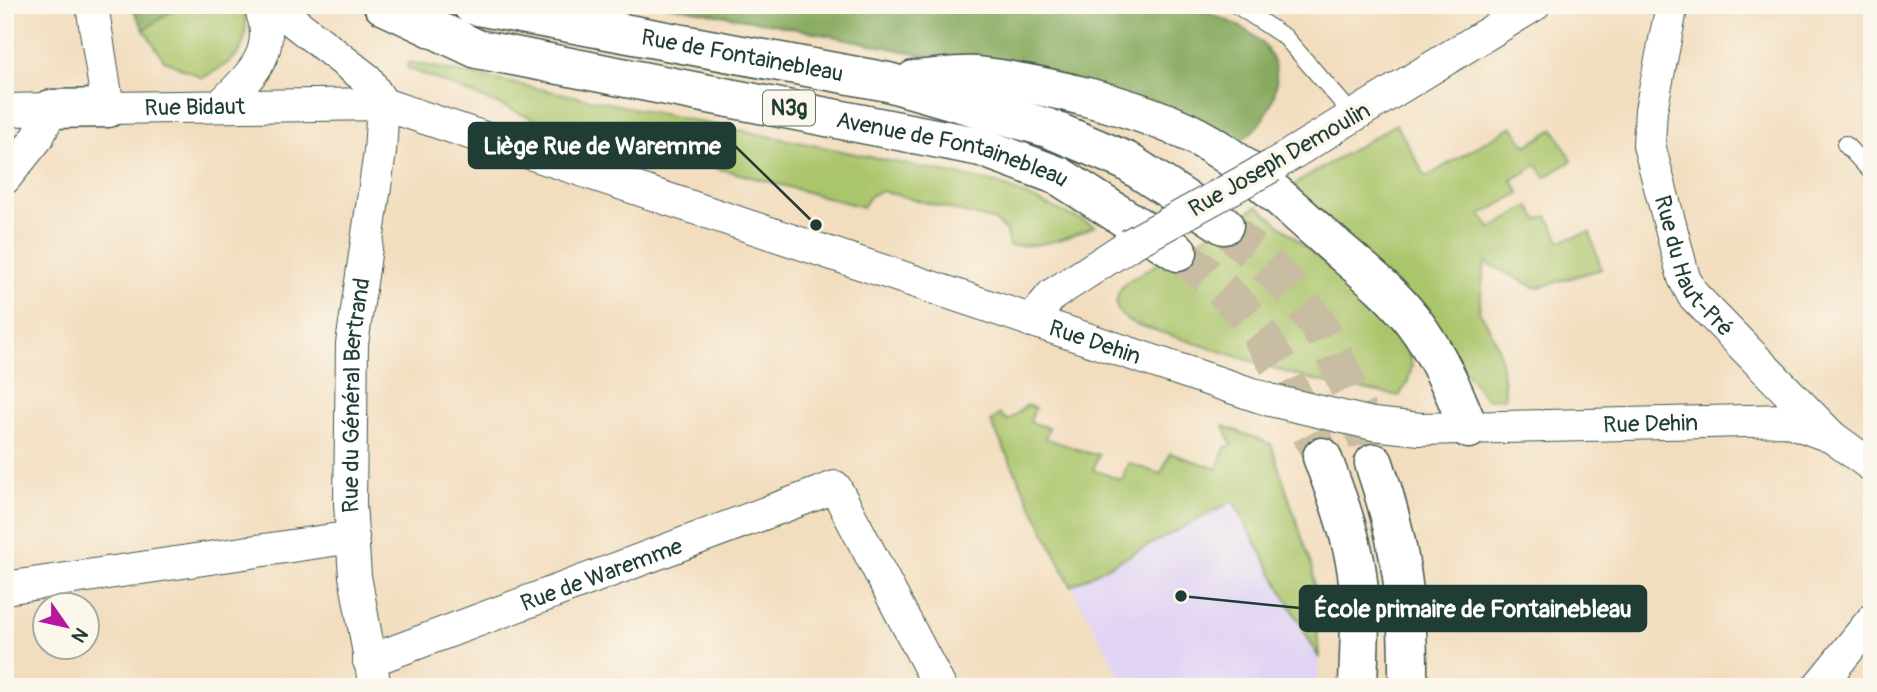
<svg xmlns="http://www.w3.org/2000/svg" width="1877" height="692" font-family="Pangolin,sans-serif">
	<rect width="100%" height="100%" fill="#fbf7ec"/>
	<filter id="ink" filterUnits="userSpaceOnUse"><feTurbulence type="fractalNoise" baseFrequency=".0143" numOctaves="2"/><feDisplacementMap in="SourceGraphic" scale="14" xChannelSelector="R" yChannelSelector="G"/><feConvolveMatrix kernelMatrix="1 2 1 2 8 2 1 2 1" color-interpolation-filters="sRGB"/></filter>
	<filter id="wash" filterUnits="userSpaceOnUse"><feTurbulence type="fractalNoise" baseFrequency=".00686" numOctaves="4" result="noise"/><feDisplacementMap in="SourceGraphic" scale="28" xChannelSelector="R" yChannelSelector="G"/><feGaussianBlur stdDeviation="1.57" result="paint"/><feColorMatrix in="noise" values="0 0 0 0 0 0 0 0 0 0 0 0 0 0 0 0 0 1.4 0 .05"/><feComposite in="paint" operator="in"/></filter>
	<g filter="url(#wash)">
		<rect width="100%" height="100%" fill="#f2ddbe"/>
		<path fill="#e1d4f4" d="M 1233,501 L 1319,658 L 1317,687 L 1126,687 L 1071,586 Z"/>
		<path fill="#aac56b" stroke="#648150" stroke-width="2" d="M 180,5 L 244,5 C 250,50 240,58 202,78 L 164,60 L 144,30 Z
			M 409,62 L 997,183 L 1095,226 C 1066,239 1042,247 1009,246 L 1006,232 L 995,221 L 882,191 L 871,195 L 863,207 L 534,119 L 407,68 Z
			M 1396,124 L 1426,177 L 1512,126 L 1526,146 L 1554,129 L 1572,161 L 1545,177 L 1537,165 L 1512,180 L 1520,193 L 1481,215 L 1491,229 L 1529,206 L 1538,220 L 1548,216 L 1560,241 L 1590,232 L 1601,269 L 1536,288 L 1485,262 L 1479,311 C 1501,344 1502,360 1505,398 L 1486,399 L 1458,362 L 1290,187 Z
			M 1258,206 L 1384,314 L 1403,335 L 1412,366 L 1407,384 L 1399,396 L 1308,379 L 1135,324 C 1114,315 1110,300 1126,282 Z
			M 1027,405 L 1035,408 L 1030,422 L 1049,428 L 1045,438 L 1091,454 L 1099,454 L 1093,470 L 1122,480 L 1128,463 L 1161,474 L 1170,453 L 1217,469 L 1225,447 L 1232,445 L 1224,426 L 1271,444 L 1313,571 L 1319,658 L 1233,501 L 1071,586 L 991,422 L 1000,414 L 1008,421 Z"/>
		<path fill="#87aa5f" stroke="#53744a" stroke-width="2" d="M 131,5 L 180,5 L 144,30 Z
			M 663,5 L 1186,5 C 1208,14 1236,21 1255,37 C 1294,67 1274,120 1239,142 L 948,60 L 773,24 Z"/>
	</g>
	<g filter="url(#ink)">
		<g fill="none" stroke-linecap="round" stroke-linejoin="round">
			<path stroke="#c8bda2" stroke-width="38" stroke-dasharray="38 19" stroke-linecap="butt" d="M 1224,225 C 1248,248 1273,269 1294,293 C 1336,341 1355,403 1374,463
				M 1178,252 C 1203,273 1230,293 1249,319 C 1280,360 1300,411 1322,457"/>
			<g stroke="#3f5549" stroke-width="18">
				<path id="service" d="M 1236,5 L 1285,37 L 1353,115
					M 1845,144 L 1872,173"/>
			</g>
			<g stroke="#3f5549" stroke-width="34">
				<g id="minor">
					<path id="s1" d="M 92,5 L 108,108 L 383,104 L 1270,400 L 1373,424 L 1420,429 L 1786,420 L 1832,437"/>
					<path d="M 272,5 L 367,79 L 383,104"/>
					<path id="s2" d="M 1672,5 L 1651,110 L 1649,145 L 1684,278 L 1693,295 L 1832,437 L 1872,466"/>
					<path d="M 220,106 C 251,75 280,51 259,5"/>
					<path d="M 5,110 L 51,109 L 38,137 L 5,178"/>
					<path d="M 1272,166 L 1534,5"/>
					<path d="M 1031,321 L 1052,295 L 1129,245"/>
					<path d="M 5,588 L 353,537"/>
					<path id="s3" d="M 369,661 L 835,487 L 940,687"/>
					<path id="s4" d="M 375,687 L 355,576 L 350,504 L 352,344 L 380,152 L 383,104"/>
					<path d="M 1818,687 L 1872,620"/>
				</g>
			</g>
			<g stroke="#3f5549" stroke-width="41">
				<path id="tertiary" d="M 51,109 L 108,108"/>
			</g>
			<g stroke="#3f5549" stroke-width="41">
				<g id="primary">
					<path id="s5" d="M 383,5 L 477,49 L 981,147 L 1059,176 L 1178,252"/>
					<path id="s6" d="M 472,5 L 888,82 L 989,111 L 1048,128 L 1126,161 L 1224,225"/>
					<path d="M 914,80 C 934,79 958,74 977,76 C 1044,84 1137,106 1196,136 C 1242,160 1282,200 1321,234 C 1352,262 1388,288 1413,321 C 1438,354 1454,391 1469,429"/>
					<path d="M 1322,457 C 1335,491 1348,525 1355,561 C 1363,602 1359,645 1358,687"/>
					<path d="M 1374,463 C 1401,543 1409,602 1408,687"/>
				</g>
			</g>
			<use href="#service" stroke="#fff" stroke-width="16"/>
			<use href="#minor" stroke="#fff" stroke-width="32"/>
			<use href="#tertiary" stroke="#fff" stroke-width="38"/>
			<use href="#primary" stroke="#fff" stroke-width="38"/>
			<g stroke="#3f5549" stroke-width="34" stroke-linecap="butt">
				<path id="minor-bridge" d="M 1129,245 L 1272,166"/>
			</g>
			<use href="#minor-bridge" stroke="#fff" stroke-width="32"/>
		</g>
	</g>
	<g text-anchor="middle" stroke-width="7" stroke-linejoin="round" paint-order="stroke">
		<rect fill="#fbf7ec" stroke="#61756b" stroke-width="2" x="763" y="90.5" width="52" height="35" rx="5"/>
		<g font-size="21" font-weight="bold" fill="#1f3d34">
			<text x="789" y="115">N3g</text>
		</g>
		<g font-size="23" fill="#1f3d34" stroke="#fbf7ec">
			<text dy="8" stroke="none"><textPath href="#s6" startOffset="275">Rue de Fontainebleau</textPath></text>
			<text dy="8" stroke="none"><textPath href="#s1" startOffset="191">Rue Bidaut</textPath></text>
			<text dy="8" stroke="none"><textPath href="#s5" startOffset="590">Avenue de Fontainebleau</textPath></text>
			<text transform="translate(1279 159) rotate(-30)" y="8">Rue Joseph Demoulin</text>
			<text dy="8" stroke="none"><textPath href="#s2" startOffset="273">Rue du Haut-Pré</textPath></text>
			<text dy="8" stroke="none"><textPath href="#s1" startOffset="1130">Rue Dehin</textPath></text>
			<text dy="8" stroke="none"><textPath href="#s4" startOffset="294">Rue du Général Bertrand</textPath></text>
			<text dy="8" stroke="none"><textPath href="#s1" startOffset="1698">Rue Dehin</textPath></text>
			<text dy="8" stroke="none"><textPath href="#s3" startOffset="248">Rue de Waremme</textPath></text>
		</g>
	</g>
	<path fill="none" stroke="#1f3d34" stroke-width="2.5" d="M816 225L735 146M1181 596L1300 608"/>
	<g fill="#1f3d34" stroke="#fbf7ec" stroke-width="2.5">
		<circle cx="816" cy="225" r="7"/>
		<circle cx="1181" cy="596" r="7"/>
	</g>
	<g fill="#1f3d34" stroke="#1f3d34" stroke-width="2.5">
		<rect x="469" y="123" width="266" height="45" rx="7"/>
		<rect x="1300" y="586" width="346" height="45" rx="7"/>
	</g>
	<g font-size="24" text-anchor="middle" font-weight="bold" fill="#fff">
		<text x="602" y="154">Liège Rue de Waremme</text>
		<text x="1473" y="617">École primaire de Fontainebleau</text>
	</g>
	<rect width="1877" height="692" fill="none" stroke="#fbf7ec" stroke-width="28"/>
	<g transform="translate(66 626) rotate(124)"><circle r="33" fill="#fbf7ec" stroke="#a3ada2" stroke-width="2"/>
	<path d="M0-5L12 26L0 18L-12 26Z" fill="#b5179e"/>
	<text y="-10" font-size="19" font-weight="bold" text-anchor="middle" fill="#1f3d34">N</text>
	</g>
</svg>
